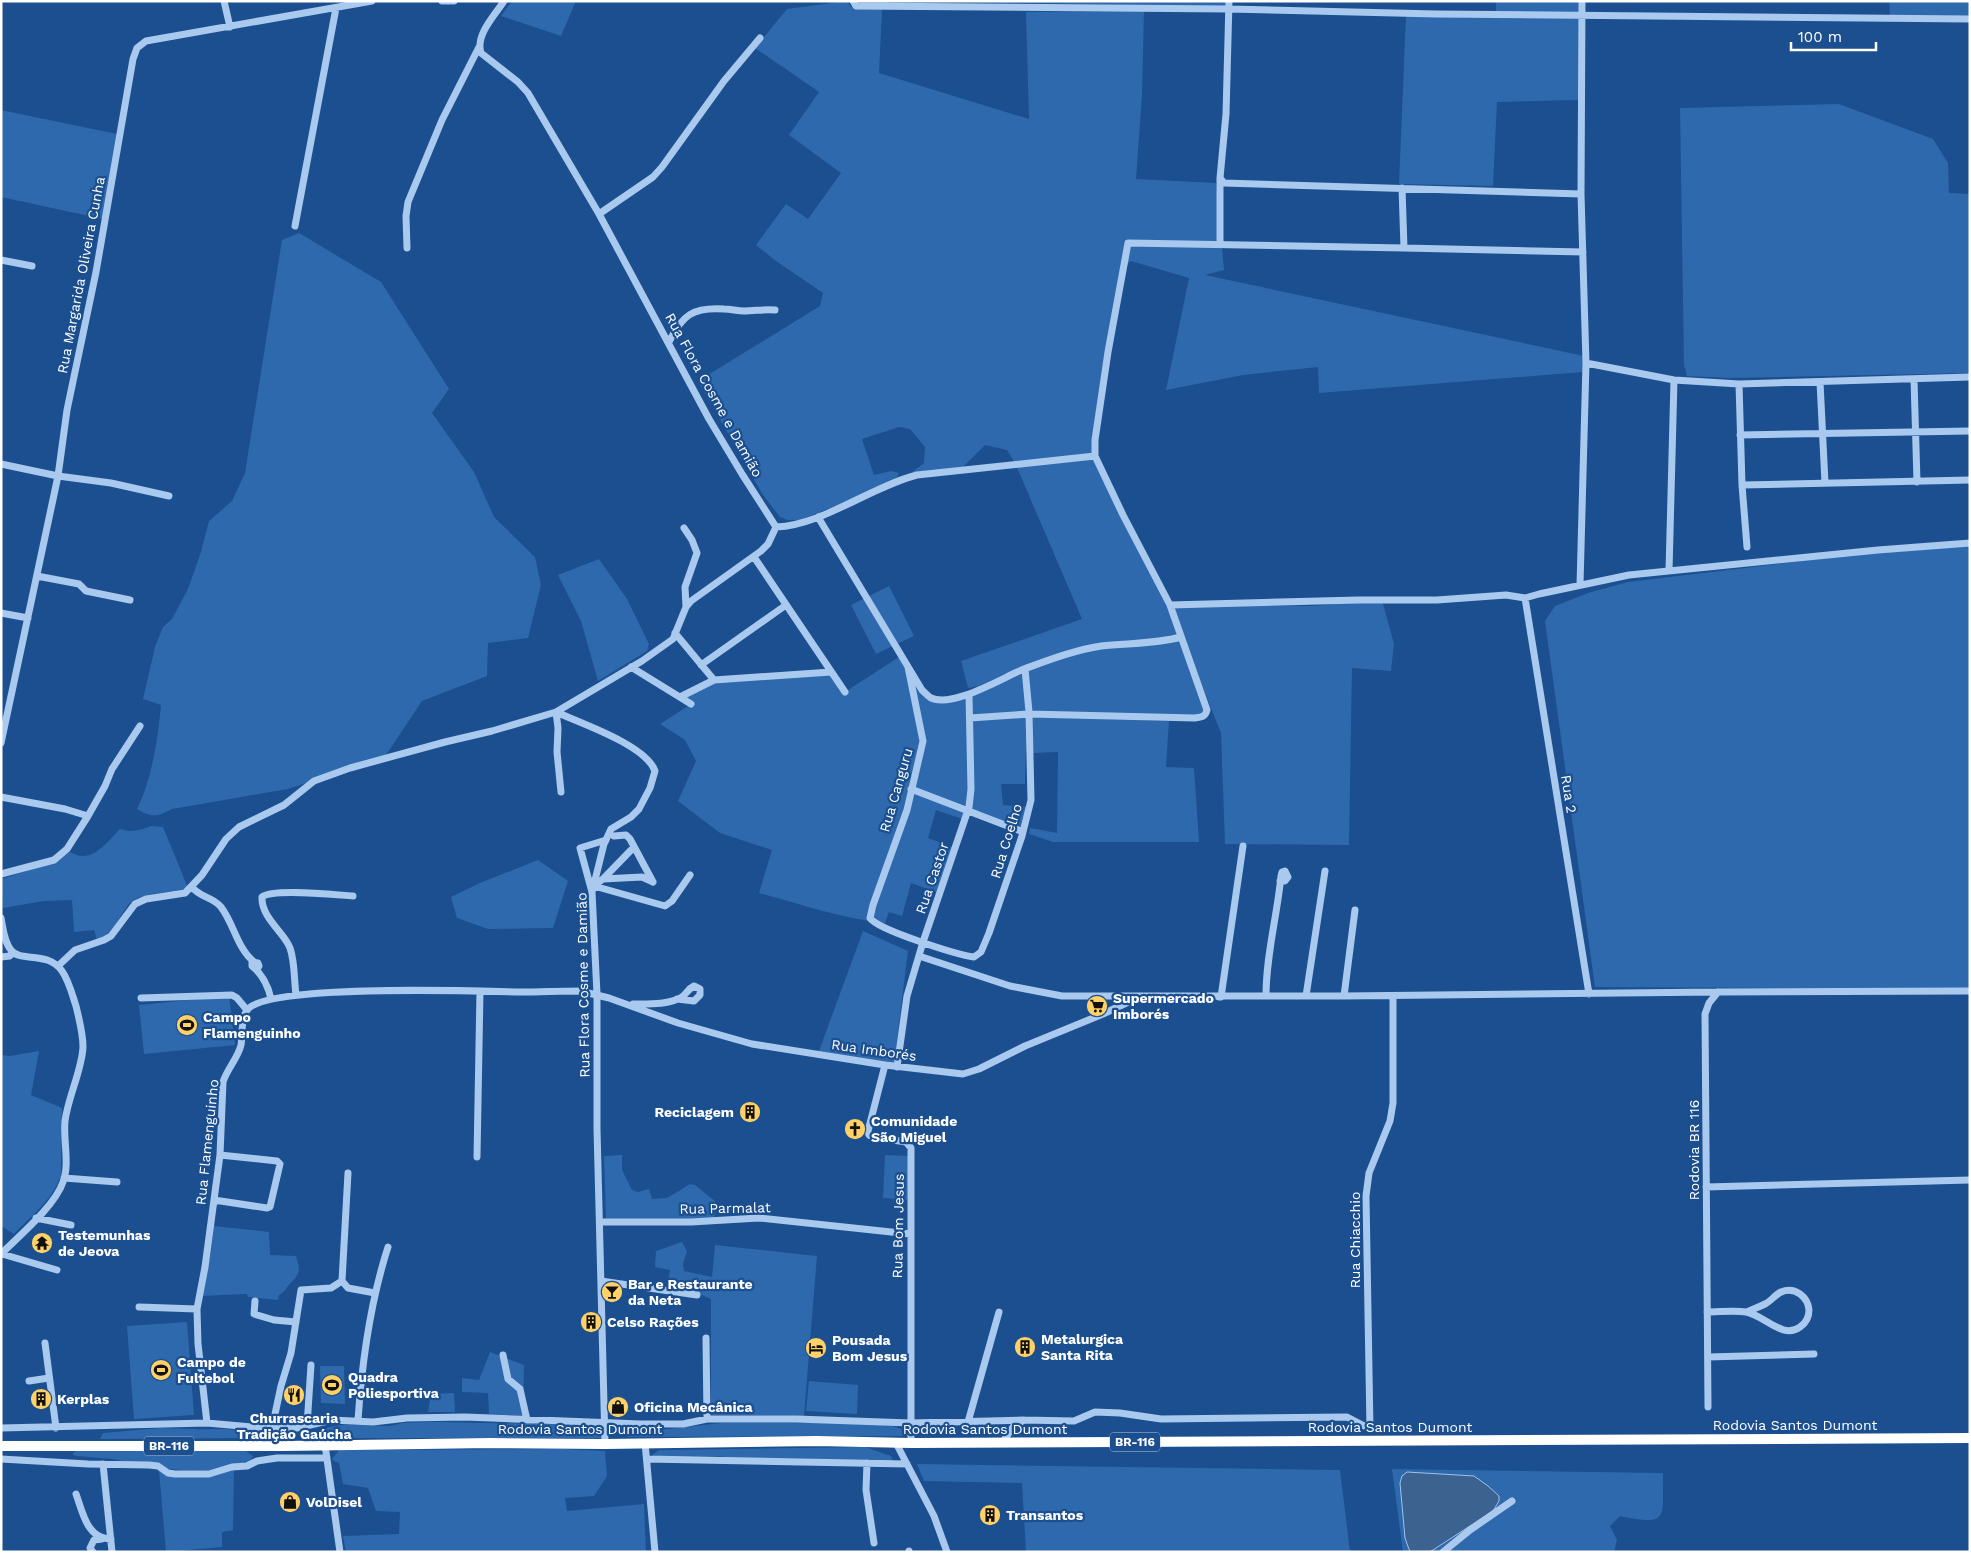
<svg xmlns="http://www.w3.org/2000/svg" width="1971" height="1553" font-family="'Work Sans',sans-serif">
	<rect width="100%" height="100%" fill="#1b4f8f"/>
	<path fill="#2e69ad" d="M 512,1 L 576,1 L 561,36 L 501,16 Z
		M 847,1 L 852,8 L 852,1 L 888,1 L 882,11 L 879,73 L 1029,119 L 1026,12 L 1144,11 L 1142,95 L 1136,179 L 1216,183 L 1224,270 L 1205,275 L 1584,356 L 1583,372 L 1319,393 L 1318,367 L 1243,375 L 1166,390 L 1189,278 L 1131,261 L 1122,269 L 1093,452 L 1170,604 L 1312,606 L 1382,600 L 1394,644 L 1391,671 L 1352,668 L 1349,845 L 1225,844 L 1221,733 L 1174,616 L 1198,683 L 1205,716 L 1029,714 L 1025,669 L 1048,661 L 1139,641 L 1022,667 L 978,686 L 968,688 L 961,661 L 1082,619 L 1015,463 L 1007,450 L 985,445 L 963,467 L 911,473 L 924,463 L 925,447 L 910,429 L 899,427 L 862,439 L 874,475 L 891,471 L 899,473 L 897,477 L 850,500 L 800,520 L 788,520 L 780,517 L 763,495 L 698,381 L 820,306 L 823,293 L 776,261 L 756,245 L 786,204 L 808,219 L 841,173 L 789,135 L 819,92 L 755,48 L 787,9 Z
		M 920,1 L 1228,1 L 1228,7 Z
		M 1496,1 L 1580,1 L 1578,100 L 1497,102 L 1493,186 L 1399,184 L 1406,15 L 1496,15 Z
		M 1889,1 L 1970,1 L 1970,18 L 1890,17 Z
		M 1839,104 L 1933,139 L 1948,163 L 1949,193 L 1970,194 L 1970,373 L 1729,378 L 1687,376 L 1684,365 L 1680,108 Z
		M 1,110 L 117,134 L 103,219 L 1,197 Z
		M 299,233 L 381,282 L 449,389 L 432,413 L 474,472 L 494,517 L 535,557 L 541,585 L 528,638 L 488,643 L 487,676 L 422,701 L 384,758 L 288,789 L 172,809 C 157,817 152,818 137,809 C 152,779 158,738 161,705 L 143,699 L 155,647 L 163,627 L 172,619 L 188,589 L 201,552 L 209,521 L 232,501 L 245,473 L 282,240 Z
		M 1970,541 L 1970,989 L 1595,987 L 1545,621 L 1555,606 L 1588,593 L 1628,582 Z
		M 599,559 L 627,599 L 649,644 L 647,651 L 598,681 L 581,621 L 558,575 Z
		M 889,586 L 914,636 L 876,654 L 851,605 Z
		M 902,655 L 908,667 L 932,698 L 976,694 L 1025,673 L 1027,716 L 1025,784 L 1001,784 L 1003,805 L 1028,807 L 1023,832 L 968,811 L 965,820 L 936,810 L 928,838 L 952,847 L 936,892 L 911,883 L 902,916 L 889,912 L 885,923 C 842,919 800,904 759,893 L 772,850 L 720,833 L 678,801 L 696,761 L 685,740 L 660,724 L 691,704 L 680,697 L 716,680 L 831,672 L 845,692 Z
		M 1033,717 L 1169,721 L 1166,767 L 1194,768 L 1199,842 L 1053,842 L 1029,834 L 1030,828 L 1057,833 L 1058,752 L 1033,753 Z
		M 151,826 L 163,827 L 188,888 C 173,893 142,892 131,902 C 119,914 115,934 97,940 L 94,930 L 74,932 L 72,900 L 44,901 L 3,908 L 1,879 L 58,861 L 70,852 C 92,865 106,843 120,829 C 131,833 141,830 151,826 Z
		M 538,860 L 568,881 L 553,928 L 488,929 L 457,918 L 451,897 L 480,883 Z
		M 863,931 L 908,951 L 894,1064 L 819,1051 Z
		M 229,996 L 235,1045 L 144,1054 L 139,1005 Z
		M 39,1051 L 31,1095 L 62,1108 L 61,1174 C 55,1198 30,1217 14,1234 L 1,1226 L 1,1055 L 10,1056 Z
		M 622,1155 L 622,1170 L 632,1190 L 638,1192 L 649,1189 L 652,1199 L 667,1198 L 690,1184 L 695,1185 L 716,1202 L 714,1218 L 665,1220 L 606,1219 L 604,1156 Z
		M 885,1155 L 910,1156 L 907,1200 L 883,1198 Z
		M 214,1226 L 269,1232 L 270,1255 L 296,1256 C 300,1270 301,1272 291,1283 C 286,1287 285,1292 279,1295 L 278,1300 L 248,1297 L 247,1294 L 200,1296 L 211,1252 Z
		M 682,1242 L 687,1251 L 683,1264 L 684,1271 L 712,1277 L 715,1245 L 817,1256 L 804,1416 L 711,1415 L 711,1299 L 697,1293 L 667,1289 L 670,1270 L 655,1267 L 656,1251 Z
		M 187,1322 L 194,1415 L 134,1419 L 127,1326 Z
		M 490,1352 L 524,1365 L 523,1416 L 489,1414 L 488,1393 L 462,1392 L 462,1378 L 479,1380 Z
		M 320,1366 L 344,1366 L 345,1404 L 321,1403 Z
		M 809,1381 L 858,1385 L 857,1414 L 806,1411 Z
		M 454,1393 L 455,1412 L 428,1412 L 431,1394 Z
		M 438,1422 L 591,1425 L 604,1429 L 604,1438 L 307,1438 C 332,1419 358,1426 387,1426 C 392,1426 397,1424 402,1423 C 414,1422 426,1422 438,1422 Z
		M 721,1423 L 855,1423 L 893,1426 L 909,1432 L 908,1436 L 627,1437 L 624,1434 Z
		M 162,1428 C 173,1428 183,1429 194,1429 C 217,1430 243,1426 265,1437 L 265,1438 L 100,1439 L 103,1433 Z
		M 865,1447 L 891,1456 L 893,1461 L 777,1458 L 733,1458 L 720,1456 L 653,1457 L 652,1455 L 659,1450 Z
		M 222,1448 L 246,1451 L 253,1456 C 249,1465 239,1466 230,1467 C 185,1476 155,1466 112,1459 C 100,1458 88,1457 77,1456 L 73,1455 L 73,1453 L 78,1450 Z
		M 564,1449 L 605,1451 L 607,1476 L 594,1496 L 565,1498 L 567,1511 L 644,1504 L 646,1552 L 346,1552 L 343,1536 L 399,1534 L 400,1512 L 376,1511 L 368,1488 L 343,1484 L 339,1463 L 334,1461 L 332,1459 L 339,1450 Z
		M 917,1464 L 1340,1470 L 1350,1552 L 1026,1552 L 1022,1483 L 924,1481 Z
		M 231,1469 L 234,1469 L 233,1530 L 222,1532 L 222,1547 L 166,1552 L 159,1470 C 182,1473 210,1483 231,1469 Z
		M 1392,1469 L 1663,1473 C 1662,1517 1671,1527 1620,1516 L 1610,1526 L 1617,1540 L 1614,1552 L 1403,1552 Z"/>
	<path fill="#3c6290" stroke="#9cc4f0" d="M 1407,1472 L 1474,1476 L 1488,1486 L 1499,1496 L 1499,1501 L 1493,1511 L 1433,1550 L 1428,1552 L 1410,1552 L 1405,1538 L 1400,1483 L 1402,1476 Z"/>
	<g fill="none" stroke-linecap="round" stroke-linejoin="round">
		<path stroke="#a9c9ee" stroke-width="7" d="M 224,1 L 230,27
			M 442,1 L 454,1
			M 504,1 C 495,15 475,35 481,53 L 518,82 L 528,93 L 599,214 L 709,419 L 742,474 L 776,527 L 768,544 L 761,551 L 691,601 L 686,607 L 673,639 L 642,661 L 556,712 C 580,723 646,745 655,771 L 650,788 L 639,809 L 631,817 L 611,829 L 604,844 L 592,892 L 597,994 L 597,1129 L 605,1444
			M 853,1 L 856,6 L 1229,9 L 1436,14 L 1970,19
			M 1229,1 L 1226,114 L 1220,178 L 1224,183 L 1581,194
			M 1402,188 L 1404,248 L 1583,252
			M 599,214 L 653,177 L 662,167 L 724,81 L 760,38
			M 295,226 L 336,8
			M 1220,244 L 1220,178
			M 407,248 L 406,216 L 408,202 L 442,120 L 479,47
			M 1,260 L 32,266
			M 669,342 C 682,315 693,307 724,309 C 731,309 737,311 744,311 C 755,311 764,309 775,310
			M 1586,363 L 1674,380 L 1739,384 L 1970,377
			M 1914,379 L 1917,482
			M 1820,382 L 1825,483
			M 1739,384 L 1742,485 L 1747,547
			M 1740,435 L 1970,431
			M 1,464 L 58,476 L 111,483 L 169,496
			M 1742,485 L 1970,480
			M 818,517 L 922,690 C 925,693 928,696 931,698 C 953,708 1002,678 1024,669 C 1049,660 1075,650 1101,646 C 1128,643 1155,644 1181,637
			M 776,527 C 823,525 870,487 917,475 L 1095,456
			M 684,528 L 692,540 L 697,553 L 685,587 L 686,607
			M 754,557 L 845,692
			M 1669,571 L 1674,380
			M 37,576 L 79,584 L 86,591 L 130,600
			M 1580,585 L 1586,363 L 1581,194 L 1582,1
			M 1525,598 L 1589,994
			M 1170,605 L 1358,600 L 1437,600 L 1506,595 L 1525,598 L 1539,594 L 1629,575 L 1878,550 L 1970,543
			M 1,613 L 28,618
			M 675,633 L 714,680
			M 701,665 L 786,605
			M 631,667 L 691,704
			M 908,667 L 923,741 L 907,810 L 873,905 L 870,918 C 878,930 958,955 974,957 L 981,952 L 989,933 L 1022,836 L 1031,800 L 1029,712 L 1025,669
			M 680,697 L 714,680 L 831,672
			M 970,718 L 1029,714 L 1195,718 C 1202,717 1205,717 1207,710 L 1170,605 L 1123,515 L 1095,456 L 1095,440 L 1108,352 L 1128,243 L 1404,248
			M 1,743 L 58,476 L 67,410 L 96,272 L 133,59 L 137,48 L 146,41 L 372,1
			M 911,789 L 1023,832
			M 1,797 L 65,809 L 88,816 L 67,849 L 54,860 L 1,874
			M 88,816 L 105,786 L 112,769 L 140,726
			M 614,836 L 626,835 L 630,839 L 653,882
			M 603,879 L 634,847
			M 594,886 L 665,906 L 672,901 L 690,875
			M 594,886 L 603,879 L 642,877 L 653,882
			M 192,887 C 199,897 213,897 221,907 C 234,924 237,948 254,962
			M 592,892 L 580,848 L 606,840
			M 1,918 C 3,928 4,942 11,950 C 20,963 47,950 62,971 C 69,981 72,994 76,1006 C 79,1019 83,1033 83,1047 C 82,1070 68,1097 65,1121 C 63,1140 70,1164 63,1182 C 55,1206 19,1236 1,1254
			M 919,956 L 1010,986 L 1062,996 L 1344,996 L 1718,992 L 1970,991
			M 1,957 L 10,956 L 12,952
			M 58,966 L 75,950 L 104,940 L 111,936 L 135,904 L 146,899 L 185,893 L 202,875 L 226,839 L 239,827 L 284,805 L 314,781 L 350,768 L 445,742 L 492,731 L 556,712 L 558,728 L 557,752 L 561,792
			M 257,969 L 259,966 L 258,963 L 252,962 L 252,966 C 262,974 268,985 271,999
			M 296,995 C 294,980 295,962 290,948 C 285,933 261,918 262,897 C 273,888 336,895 353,896
			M 1266,996 C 1266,955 1277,917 1281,876 L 1282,872 L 1285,871 L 1288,877 L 1285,881 L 1280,881
			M 1306,996 L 1325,871
			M 1344,996 L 1355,910
			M 1219,997 L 1221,997 L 1243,846
			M 141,998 L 232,995 L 237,998 L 247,1010
			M 633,1004 C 648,1004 669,1005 682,997 C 687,993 688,989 694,986 L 700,989 L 700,995 L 694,1001 L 677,999
			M 885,1065 L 868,1131 L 869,1135 L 873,1137 L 906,1142 L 911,1148 L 911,1443
			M 897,1067 L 907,996 L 923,942 L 969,807 L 971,789 L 969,695
			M 477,1157 L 480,991
			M 348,1173 L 342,1281 L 348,1288 L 375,1293
			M 64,1178 L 117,1182
			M 1706,1187 L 1970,1180
			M 214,1200 L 267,1208 L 270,1207 L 280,1164 L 277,1161 L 220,1155
			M 36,1218 L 71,1225
			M 600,1222 L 691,1222 L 759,1218 L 910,1234
			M 2,1254 L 57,1270
			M 601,1281 L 697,1295
			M 255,1301 L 254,1314 L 274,1320 L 296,1322
			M 139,1307 L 197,1309
			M 1707,1312 C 1719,1312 1734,1310 1746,1312 C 1764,1315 1783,1340 1800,1327 C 1806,1323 1809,1317 1809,1310 C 1808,1297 1795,1286 1781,1292 C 1775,1295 1771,1301 1765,1304 C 1759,1307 1753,1309 1747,1312
			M 706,1338 L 707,1419
			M 45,1343 L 56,1428
			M 503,1355 L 508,1379 L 520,1389 L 527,1420
			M 1708,1357 L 1814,1354
			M 29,1381 L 49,1378
			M 1708,1407 L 1705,1014 L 1709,1003 L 1718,992
			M 358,1420 C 362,1361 370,1303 388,1247
			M 968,1422 L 999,1312
			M 207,1423 L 198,1344 L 197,1309 L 205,1267 L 220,1155 L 223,1082 C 227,1069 238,1058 241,1045 C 243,1034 240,1016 249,1008 C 276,984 475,991 520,992 C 540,992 560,991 580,991 L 609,998 L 678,1023 L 752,1044 L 885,1065 L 963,1074 L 979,1069 L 1025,1046 L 1103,1014 L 1139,997
			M 307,1426 L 311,1365
			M 1,1428 L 207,1423 L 252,1427 L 297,1428 L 332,1420 L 373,1422 L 407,1418 L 465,1417 L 640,1424 L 683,1424 L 707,1419 L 796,1419 L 911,1423 L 1024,1420
			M 272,1428 L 281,1386 L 291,1353 L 301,1290 L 331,1288 L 342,1281
			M 645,1443 L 655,1552
			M 896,1443 L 934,1516 L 947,1552
			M 1002,1443 L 1013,1427 L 1024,1420 L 1074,1421 L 1095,1412 L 1120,1413 L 1161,1419 L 1347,1417 L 1370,1429 L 1366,1196 L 1369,1173 L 1390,1121 L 1393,1103 L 1393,996
			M 325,1445 L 340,1552
			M 1,1459 L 88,1464 L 149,1465 L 158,1466 L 168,1473 L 175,1474 L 209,1474 L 232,1467 L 247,1466 L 257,1461 L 277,1458 L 327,1458
			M 647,1459 L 907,1464
			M 867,1463 L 866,1490 L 874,1543
			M 103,1464 L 112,1552
			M 76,1494 C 83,1513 87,1539 111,1539
			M 909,1551 L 909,1552
			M 93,1552 L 90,1548 L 94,1540 L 102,1539
			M 1443,1552 L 1470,1530 L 1512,1501"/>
		<path stroke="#fff" stroke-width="10" d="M 1,1446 L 284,1446 L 490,1443 L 605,1444 L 817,1441 L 911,1443 L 1970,1438"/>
	</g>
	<defs>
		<g id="supermarket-disc" transform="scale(1.125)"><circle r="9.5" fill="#ffd166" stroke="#1b4f8f"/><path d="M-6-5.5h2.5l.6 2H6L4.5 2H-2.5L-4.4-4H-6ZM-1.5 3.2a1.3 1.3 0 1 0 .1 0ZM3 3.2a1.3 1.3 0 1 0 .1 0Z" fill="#111"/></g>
		<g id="stadium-disc" transform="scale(1.125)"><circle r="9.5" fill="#ffd166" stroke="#1b4f8f"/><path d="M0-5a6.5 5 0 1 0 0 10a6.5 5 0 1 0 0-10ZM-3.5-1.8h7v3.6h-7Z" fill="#111"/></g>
		<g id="building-disc" transform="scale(1.125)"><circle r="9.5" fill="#ffd166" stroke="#1b4f8f"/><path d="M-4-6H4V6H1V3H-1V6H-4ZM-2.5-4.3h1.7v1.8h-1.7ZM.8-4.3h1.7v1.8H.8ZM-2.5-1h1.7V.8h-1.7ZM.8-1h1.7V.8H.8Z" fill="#111"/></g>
		<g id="church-disc" transform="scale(1.125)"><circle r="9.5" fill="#ffd166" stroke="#1b4f8f"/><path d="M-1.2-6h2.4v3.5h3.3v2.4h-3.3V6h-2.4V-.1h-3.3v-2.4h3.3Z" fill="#111"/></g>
		<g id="temple-disc" transform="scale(1.125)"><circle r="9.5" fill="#ffd166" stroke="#1b4f8f"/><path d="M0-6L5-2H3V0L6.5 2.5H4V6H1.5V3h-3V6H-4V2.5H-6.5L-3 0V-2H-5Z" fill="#111"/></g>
		<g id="bar-disc" transform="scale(1.125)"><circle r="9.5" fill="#ffd166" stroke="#1b4f8f"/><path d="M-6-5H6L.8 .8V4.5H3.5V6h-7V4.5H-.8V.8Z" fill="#111"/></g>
		<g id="hotel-disc" transform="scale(1.125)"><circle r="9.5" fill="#ffd166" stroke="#1b4f8f"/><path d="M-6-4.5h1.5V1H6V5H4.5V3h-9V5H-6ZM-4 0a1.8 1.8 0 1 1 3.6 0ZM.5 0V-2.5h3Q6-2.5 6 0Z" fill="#111"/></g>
		<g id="restaurant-disc" transform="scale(1.125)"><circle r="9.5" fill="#ffd166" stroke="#1b4f8f"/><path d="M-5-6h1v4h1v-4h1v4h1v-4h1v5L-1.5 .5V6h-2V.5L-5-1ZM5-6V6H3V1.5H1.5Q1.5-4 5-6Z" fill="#111"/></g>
		<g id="shop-disc" transform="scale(1.125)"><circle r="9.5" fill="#ffd166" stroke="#1b4f8f"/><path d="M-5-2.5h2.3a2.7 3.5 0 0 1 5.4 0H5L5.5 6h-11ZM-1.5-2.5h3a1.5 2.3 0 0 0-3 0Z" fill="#111"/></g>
	</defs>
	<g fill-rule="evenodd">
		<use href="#supermarket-disc" x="1097" y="1006"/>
		<use href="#stadium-disc" x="187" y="1025"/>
		<use href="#building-disc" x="750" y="1112"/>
		<use href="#church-disc" x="855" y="1129"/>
		<use href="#temple-disc" x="42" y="1243"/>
		<use href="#bar-disc" x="612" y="1292"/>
		<use href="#building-disc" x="591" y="1322"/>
		<use href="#building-disc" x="1025" y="1347"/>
		<use href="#hotel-disc" x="816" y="1348"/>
		<use href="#stadium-disc" x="161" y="1370"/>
		<use href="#stadium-disc" x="332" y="1385"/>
		<use href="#restaurant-disc" x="294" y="1395"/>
		<use href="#building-disc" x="41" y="1399"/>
		<use href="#shop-disc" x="618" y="1407"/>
		<use href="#shop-disc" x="290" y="1502"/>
		<use href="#building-disc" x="990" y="1515"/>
	</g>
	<g text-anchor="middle" stroke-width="4.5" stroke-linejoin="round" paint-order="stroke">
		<g fill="#1b4f8f" stroke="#bbcadd" stroke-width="1">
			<rect x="1110" y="1432.5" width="50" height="19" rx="4"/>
			<rect x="144" y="1436.5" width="50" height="19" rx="4"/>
		</g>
		<g font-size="12" font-weight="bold" fill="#fff">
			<text x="1135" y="1446">BR-116</text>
			<text x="169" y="1450">BR-116</text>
		</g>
		<g font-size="14" fill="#fff" stroke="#1b4f8f">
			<text transform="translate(81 275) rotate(-79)" y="5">Rua Margarida Oliveira Cunha</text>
			<text transform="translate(714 395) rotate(61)" y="5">Rua Flora Cosme e Damião</text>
			<text transform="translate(896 790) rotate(-74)" y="5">Rua Canguru</text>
			<text transform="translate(1569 794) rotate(81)" y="5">Rua 2</text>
			<text transform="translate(1006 841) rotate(-73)" y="5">Rua Coelho</text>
			<text transform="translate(932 878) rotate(-71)" y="5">Rua Castor</text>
			<text transform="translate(583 985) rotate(-91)" y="5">Rua Flora Cosme e Damião</text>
			<text transform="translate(874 1050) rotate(8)" y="5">Rua Imborés</text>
			<text transform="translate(207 1142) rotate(-84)" y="5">Rua Flamenguinho</text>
			<text transform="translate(1694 1150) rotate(-90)" y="5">Rodovia BR 116</text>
			<text transform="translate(725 1208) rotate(-1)" y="5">Rua Parmalat</text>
			<text transform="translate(898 1226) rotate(-89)" y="5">Rua Bom Jesus</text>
			<text transform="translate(1355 1240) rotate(-90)" y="5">Rua Chiacchio</text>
			<text x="1795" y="1430">Rodovia Santos Dumont</text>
			<text x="1390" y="1432">Rodovia Santos Dumont</text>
			<text x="580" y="1434">Rodovia Santos Dumont</text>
			<text x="985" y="1434">Rodovia Santos Dumont</text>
		</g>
		<g font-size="14" font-weight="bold" fill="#fff" stroke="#1b4f8f" text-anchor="start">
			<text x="1113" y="1003">Supermercado<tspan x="1113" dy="16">Imborés</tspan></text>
			<text x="203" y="1022">Campo<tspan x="203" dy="16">Flamenguinho</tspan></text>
			<text x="734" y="1117" text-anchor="end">Reciclagem</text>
			<text x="871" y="1126">Comunidade<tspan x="871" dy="16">São Miguel</tspan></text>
			<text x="58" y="1240">Testemunhas<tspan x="58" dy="16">de Jeova</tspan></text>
			<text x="628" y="1289">Bar e Restaurante<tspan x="628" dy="16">da Neta</tspan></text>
			<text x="607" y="1327">Celso Rações</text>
			<text x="1041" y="1344">Metalurgica<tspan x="1041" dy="16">Santa Rita</tspan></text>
			<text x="832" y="1345">Pousada<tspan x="832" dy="16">Bom Jesus</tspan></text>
			<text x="177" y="1367">Campo de<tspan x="177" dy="16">Fultebol</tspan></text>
			<text x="348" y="1382">Quadra<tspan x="348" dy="16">Poliesportiva</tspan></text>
			<text x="57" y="1404">Kerplas</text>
			<text x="634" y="1412">Oficina Mecânica</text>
			<text x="294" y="1423" text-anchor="middle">Churrascaria<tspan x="294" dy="16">Tradição Gaúcha</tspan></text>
			<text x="306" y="1507">VolDisel</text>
			<text x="1006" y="1520">Transantos</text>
		</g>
	</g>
	<rect width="1971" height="1553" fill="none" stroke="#ffffff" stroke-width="5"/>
	<path d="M1791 42v8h85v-8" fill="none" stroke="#ffffff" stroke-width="2.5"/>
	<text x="1798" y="42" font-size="15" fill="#ffffff" stroke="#1b4f8f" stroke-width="4" paint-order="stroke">100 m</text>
</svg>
